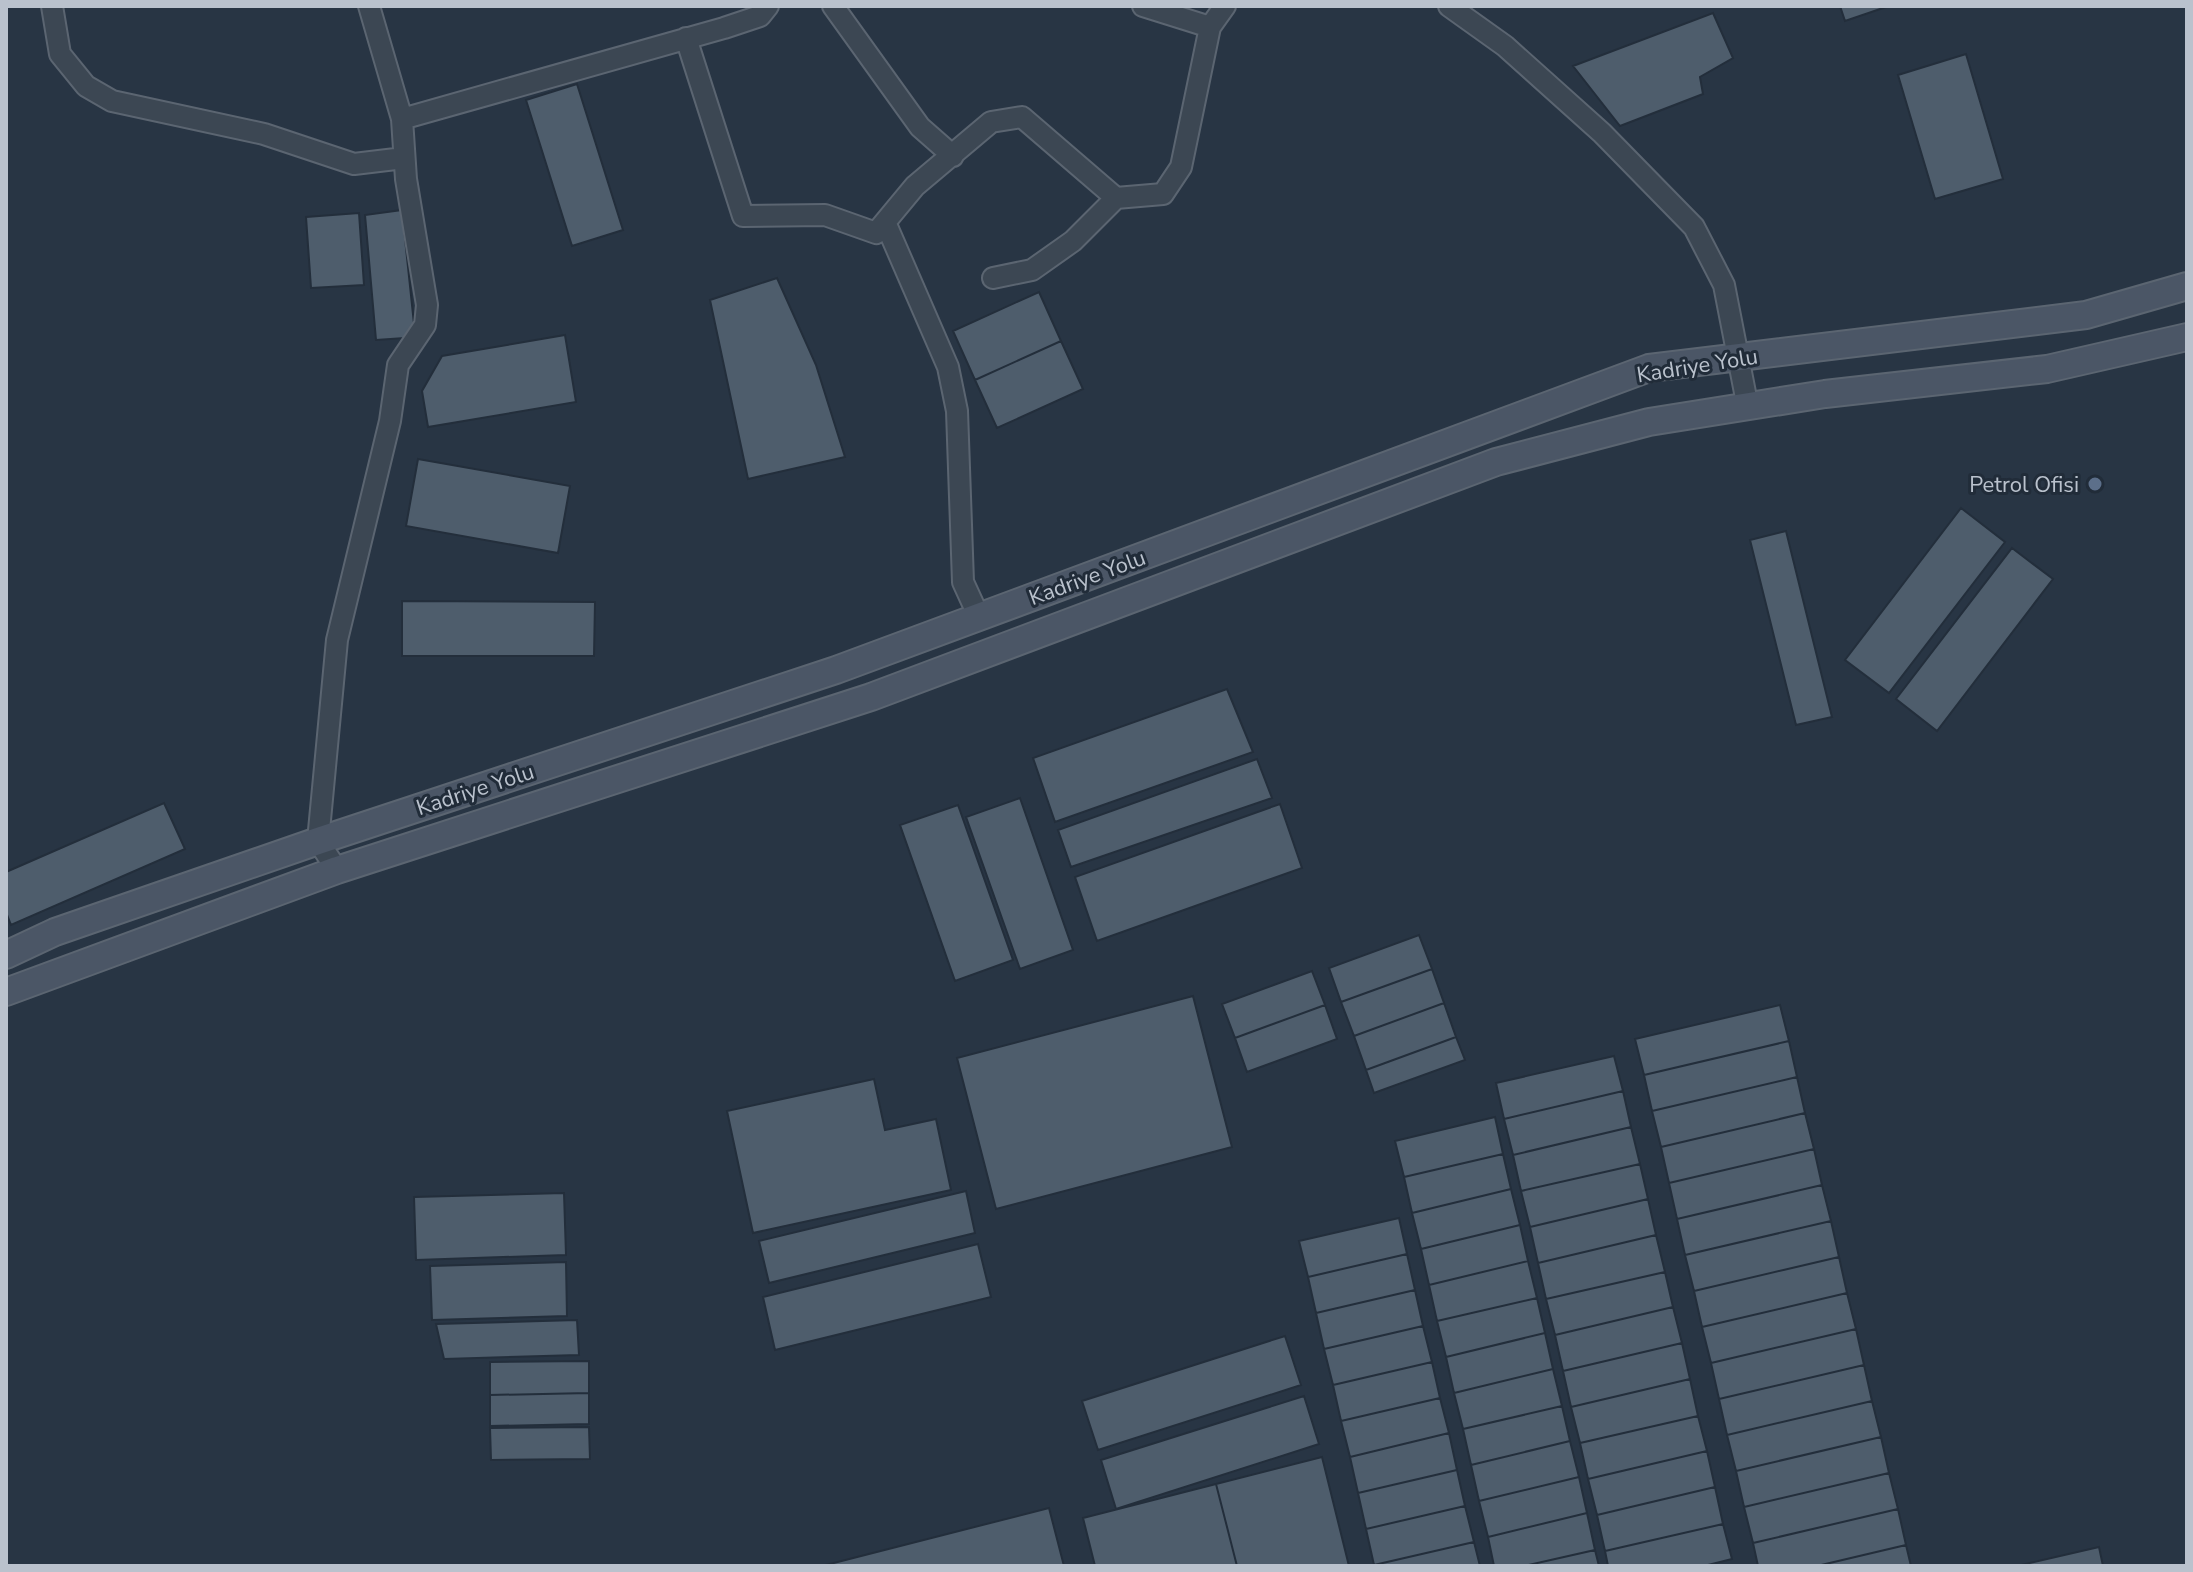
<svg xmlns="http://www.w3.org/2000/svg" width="2193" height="1572" font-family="'Nunito Sans',sans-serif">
	<rect width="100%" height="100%" fill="#283544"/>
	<path fill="#4e5d6c" stroke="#232e3b" stroke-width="2" d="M 1840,6 L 1889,6 L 1845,21 Z
		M 1713,13 L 1733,58 L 1700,77 L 1703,94 L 1620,126 L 1573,66 Z
		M 1966,54 L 2003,179 L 1935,199 L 1898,75 Z
		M 577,84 L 623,230 L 572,246 L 526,100 Z
		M 402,210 L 414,324 L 405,338 L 376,340 L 365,215 Z
		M 359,213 L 364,285 L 311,288 L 306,217 Z
		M 777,278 L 816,365 L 845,457 L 748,479 L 710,300 Z
		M 1039,292 L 1061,341 L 975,380 L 953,331 Z
		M 565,335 L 576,402 L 428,427 L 422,391 L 442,356 Z
		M 1061,341 L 1083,389 L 997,428 L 975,380 Z
		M 418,459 L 570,486 L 558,553 L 406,526 Z
		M 1961,508 L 2005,542 L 1889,693 L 1845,660 Z
		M 1786,531 L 1832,717 L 1796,725 L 1750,540 Z
		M 2012,548 L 2053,579 L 1937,731 L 1896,699 Z
		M 402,601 L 595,602 L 594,656 L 402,656 Z
		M 1227,689 L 1253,752 L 1055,822 L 1033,758 Z
		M 1257,759 L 1272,798 L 1071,867 L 1058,830 Z
		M 1020,798 L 1073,950 L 1020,969 L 966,817 Z
		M 164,803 L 185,849 L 11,925 L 6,912 L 6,872 Z
		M 1280,804 L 1302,868 L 1097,941 L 1075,877 Z
		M 958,805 L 1013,960 L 955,981 L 900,825 Z
		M 1419,935 L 1432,969 L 1341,1002 L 1329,968 Z
		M 1432,969 L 1444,1003 L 1354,1036 L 1341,1002 Z
		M 1312,971 L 1325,1005 L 1235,1038 L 1222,1004 Z
		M 1193,996 L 1232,1147 L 996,1209 L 957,1058 Z
		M 1444,1003 L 1456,1037 L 1366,1070 L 1354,1036 Z
		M 1325,1005 L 1337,1039 L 1247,1072 L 1235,1038 Z
		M 1780,1005 L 1789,1041 L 1644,1075 L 1635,1039 Z
		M 1456,1037 L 1465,1060 L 1374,1093 L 1366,1070 Z
		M 1789,1041 L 1797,1077 L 1652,1111 L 1644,1075 Z
		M 1614,1056 L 1623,1091 L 1504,1119 L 1496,1083 Z
		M 1797,1077 L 1805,1113 L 1661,1147 L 1652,1111 Z
		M 874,1079 L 885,1130 L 936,1119 L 951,1190 L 753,1233 L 727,1111 Z
		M 1623,1091 L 1631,1127 L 1513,1155 L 1504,1119 Z
		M 1805,1113 L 1814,1149 L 1669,1183 L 1661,1147 Z
		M 1495,1117 L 1503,1154 L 1404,1177 L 1395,1141 Z
		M 1631,1127 L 1640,1164 L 1521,1191 L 1513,1155 Z
		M 1814,1149 L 1822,1185 L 1677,1219 L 1669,1183 Z
		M 1503,1154 L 1511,1189 L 1412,1213 L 1404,1177 Z
		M 1640,1164 L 1648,1199 L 1530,1227 L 1521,1191 Z
		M 1822,1185 L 1831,1221 L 1685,1255 L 1677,1219 Z
		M 1511,1189 L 1520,1225 L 1421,1249 L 1412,1213 Z
		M 966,1191 L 975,1233 L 769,1283 L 759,1241 Z
		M 564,1193 L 566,1255 L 416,1260 L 414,1197 Z
		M 1648,1199 L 1656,1235 L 1538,1263 L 1530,1227 Z
		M 1399,1218 L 1407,1254 L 1308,1277 L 1299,1241 Z
		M 1831,1221 L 1839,1257 L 1694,1291 L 1685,1255 Z
		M 1520,1225 L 1528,1261 L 1429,1285 L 1421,1249 Z
		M 1656,1235 L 1665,1272 L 1546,1299 L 1538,1263 Z
		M 978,1244 L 991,1297 L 775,1350 L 763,1297 Z
		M 1407,1254 L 1415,1290 L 1316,1313 L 1308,1277 Z
		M 1839,1257 L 1847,1293 L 1702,1327 L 1694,1291 Z
		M 1528,1261 L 1537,1298 L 1437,1321 L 1429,1285 Z
		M 566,1262 L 567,1316 L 432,1320 L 430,1266 Z
		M 1665,1272 L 1673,1307 L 1555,1335 L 1546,1299 Z
		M 1415,1290 L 1423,1326 L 1324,1349 L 1316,1313 Z
		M 1847,1293 L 1856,1329 L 1711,1363 L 1702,1327 Z
		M 1537,1298 L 1545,1333 L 1446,1357 L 1437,1321 Z
		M 1673,1307 L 1682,1343 L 1563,1371 L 1555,1335 Z
		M 577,1320 L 579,1355 L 444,1359 L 436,1324 Z
		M 1423,1326 L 1432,1362 L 1333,1385 L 1324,1349 Z
		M 1856,1329 L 1864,1365 L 1719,1399 L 1711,1363 Z
		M 1545,1333 L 1553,1369 L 1454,1393 L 1446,1357 Z
		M 1285,1336 L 1301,1385 L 1098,1450 L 1082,1401 Z
		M 1682,1343 L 1690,1379 L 1571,1407 L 1563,1371 Z
		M 589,1361 L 589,1393 L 490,1395 L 490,1362 Z
		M 1432,1362 L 1440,1398 L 1341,1421 L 1333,1385 Z
		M 1864,1365 L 1872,1401 L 1727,1435 L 1719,1399 Z
		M 1553,1369 L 1562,1406 L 1463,1429 L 1454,1393 Z
		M 1690,1379 L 1698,1416 L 1580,1443 L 1571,1407 Z
		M 589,1393 L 589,1424 L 490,1426 L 490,1395 Z
		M 1304,1396 L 1319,1444 L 1116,1509 L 1101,1460 Z
		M 1440,1398 L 1449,1433 L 1350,1457 L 1341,1421 Z
		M 1872,1401 L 1881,1437 L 1736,1471 L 1727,1435 Z
		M 1562,1406 L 1570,1441 L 1471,1465 L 1463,1429 Z
		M 1698,1416 L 1707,1451 L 1588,1479 L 1580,1443 Z
		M 589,1427 L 590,1459 L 491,1460 L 490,1428 Z
		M 1449,1433 L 1457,1470 L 1358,1493 L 1350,1457 Z
		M 1881,1437 L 1889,1473 L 1744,1507 L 1736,1471 Z
		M 1570,1441 L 1579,1477 L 1479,1501 L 1471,1465 Z
		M 1707,1451 L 1715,1487 L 1597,1515 L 1588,1479 Z
		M 1322,1457 L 1349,1566 L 1237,1566 L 1216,1484 Z
		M 1457,1470 L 1465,1506 L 1366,1529 L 1358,1493 Z
		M 1889,1473 L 1898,1509 L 1753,1543 L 1744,1507 Z
		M 1579,1477 L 1587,1513 L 1488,1537 L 1479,1501 Z
		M 1216,1484 L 1237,1566 L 1095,1566 L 1083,1518 Z
		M 1715,1487 L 1723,1524 L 1605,1551 L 1597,1515 Z
		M 1465,1506 L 1474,1542 L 1374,1565 L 1366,1529 Z
		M 1049,1508 L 1064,1566 L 822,1566 Z
		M 1898,1509 L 1906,1545 L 1817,1566 L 1758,1566 L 1753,1543 Z
		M 1587,1513 L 1595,1550 L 1524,1566 L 1494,1566 L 1488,1537 Z
		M 1723,1524 L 1732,1559 L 1704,1566 L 1608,1566 L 1605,1551 Z
		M 1474,1542 L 1480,1566 L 1375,1566 L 1374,1565 Z
		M 1906,1545 L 1911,1566 L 1817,1566 Z
		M 2099,1547 L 2103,1566 L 2017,1566 Z
		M 1595,1550 L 1599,1566 L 1524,1566 Z"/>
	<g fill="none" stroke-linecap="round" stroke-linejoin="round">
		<g stroke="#5b6571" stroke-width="24">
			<path id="street" d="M 52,6 L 60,54 L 86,86 L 112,101 L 264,134 L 354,164 L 404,158
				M 833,6 L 920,127 L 953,156
				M 1143,6 L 1210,27
				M 1449,6 L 1505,46 L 1602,133 L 1694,227 L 1724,285 L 1748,408
				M 686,38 L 743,216 L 825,215 L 876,233 L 915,186 L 991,122 L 1022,117 L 1116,198
				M 402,119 L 724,28 L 760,16 L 768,6
				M 885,222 L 948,367 L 957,411 L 963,582 L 979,617
				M 993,278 L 1032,270 L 1073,241 L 1116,198 L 1163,194 L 1181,167 L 1210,27 L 1225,6
				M 337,870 L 318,841 L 337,640 L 390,421 L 398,365 L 425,325 L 427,305 L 406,179 L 402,119 L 369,6"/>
		</g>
		<g stroke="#5b6571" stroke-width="30">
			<path id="secondary" d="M 6,955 L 55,932 L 318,841 L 836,670 L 1649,368 L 2086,315 L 2187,286
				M 6,992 L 337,870 L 871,697 L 1496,462 L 1649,422 L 1825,394 L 2047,369 L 2187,337"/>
		</g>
		<use href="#street" stroke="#3c4753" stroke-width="20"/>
		<use href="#secondary" stroke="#4b5666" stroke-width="26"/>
	</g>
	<circle fill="#5c6f8a" stroke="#212c39" stroke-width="3" cx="2095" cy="484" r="8"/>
	<g text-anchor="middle" stroke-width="6" stroke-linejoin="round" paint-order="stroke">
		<g font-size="22" fill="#bac2cd" stroke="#212c39">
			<text transform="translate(1697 365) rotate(-9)" y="8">Kadriye Yolu</text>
			<text transform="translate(1087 577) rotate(-20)" y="8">Kadriye Yolu</text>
			<text transform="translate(475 789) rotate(-18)" y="8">Kadriye Yolu</text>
		</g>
		<g font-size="22" fill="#bac2cd" stroke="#212c39" text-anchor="end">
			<text x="2079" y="492">Petrol Ofisi</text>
		</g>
	</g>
	<rect width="2193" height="1572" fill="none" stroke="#bac2cd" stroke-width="16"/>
</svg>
